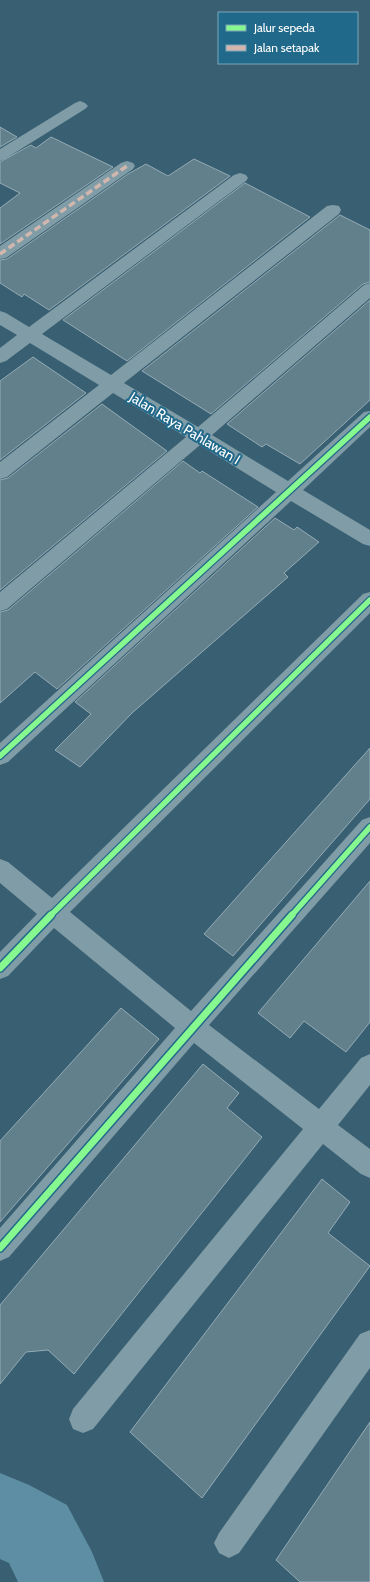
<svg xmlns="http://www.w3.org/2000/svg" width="370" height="1582" font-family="Cabin,sans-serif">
	<rect width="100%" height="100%" fill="#396072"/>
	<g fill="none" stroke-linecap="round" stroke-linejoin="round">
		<path fill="#5e8ea3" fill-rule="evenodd" d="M 0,1473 L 29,1485 L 67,1505 L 92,1552 L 104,1582 L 18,1582 L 9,1563 L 0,1559 Z"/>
	</g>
	<path fill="#627f8c" stroke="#94abb5" d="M 0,127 L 17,137 L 0,147 Z
		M 51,137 L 113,167 L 0,244 L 0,208 L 20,193 L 0,183 L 0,162 L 31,145 L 36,148 Z
		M 194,159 L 230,176 L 49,310 L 24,294 L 22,297 L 0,283 L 0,260 L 7,259 L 128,174 L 146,164 L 168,176 Z
		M 245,183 L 310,217 L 127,361 L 63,320 Z
		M 340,215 L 370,230 L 370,282 L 363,284 L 211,414 L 142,371 Z
		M 370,300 L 370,400 L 300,464 L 266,444 L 262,447 L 227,424 Z
		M 33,357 L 86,393 L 0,460 L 0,381 Z
		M 102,404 L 167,451 L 0,590 L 0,480 L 8,478 Z
		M 183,461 L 200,473 L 202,471 L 258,507 L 57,689 L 35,672 L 0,703 L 0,612 L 8,610 Z
		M 275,518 L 294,530 L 297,527 L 319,542 L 284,573 L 288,577 L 132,713 L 80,767 L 55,750 L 91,714 L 75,702 Z
		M 370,748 L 370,799 L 233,956 L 204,934 Z
		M 370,881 L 370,1022 L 346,1052 L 304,1021 L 290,1038 L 258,1013 Z
		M 121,1008 L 159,1039 L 0,1222 L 0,1141 Z
		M 203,1064 L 239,1093 L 227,1108 L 262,1137 L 74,1374 L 48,1350 L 26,1352 L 0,1384 L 0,1305 Z
		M 322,1179 L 350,1202 L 328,1233 L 370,1266 L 202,1498 L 130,1432 Z
		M 370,1422 L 370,1582 L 300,1582 L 276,1560 Z"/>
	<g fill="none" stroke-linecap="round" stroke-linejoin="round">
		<path fill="#809ca7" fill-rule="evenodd" d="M 80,101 L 85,103 L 88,106 L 85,109 L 5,159 L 0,161 L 0,149 L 75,103 Z
			M 127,161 L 133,163 L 135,166 L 133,169 L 6,258 L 0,259 L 0,246 L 121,163 Z
			M 240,173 L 246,175 L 248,178 L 246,181 L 42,334 L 111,375 L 327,206 L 333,205 L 339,206 L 341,210 L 339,214 L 124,383 L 198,427 L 364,285 L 370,283 L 370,298 L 212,435 L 288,481 L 364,412 L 370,411 L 370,427 L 303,490 L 370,530 L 370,546 L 363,544 L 291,501 L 8,762 L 0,765 L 0,743 L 276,492 L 200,445 L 7,609 L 0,611 L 0,592 L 186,437 L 113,393 L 7,477 L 0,479 L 0,462 L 99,385 L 30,343 L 6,361 L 0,363 L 0,348 L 17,335 L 0,325 L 0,311 L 6,313 L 29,327 L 234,175 Z
			M 370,592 L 370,613 L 70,912 L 191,1011 L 362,820 L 370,817 L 370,843 L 209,1025 L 319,1109 L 361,1058 L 370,1054 L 370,1085 L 338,1125 L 370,1149 L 370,1178 L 361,1174 L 323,1144 L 93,1429 L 83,1433 L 73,1429 L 69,1419 L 73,1409 L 303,1129 L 194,1043 L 9,1257 L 0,1261 L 0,1228 L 175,1028 L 54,928 L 8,976 L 0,979 L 0,952 L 37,914 L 0,883 L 0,859 L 8,862 L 52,898 L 363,594 Z
			M 370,1330 L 370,1368 L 239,1553 L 229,1558 L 219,1553 L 214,1543 L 219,1533 L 360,1334 Z"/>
		<path stroke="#d1b7ad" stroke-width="3.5" stroke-dasharray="7 3.5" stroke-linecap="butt" d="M 0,254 L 127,166"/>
		<g stroke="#21698a" stroke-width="8">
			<path id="cycleway-far1" d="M 0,756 L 370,417
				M 50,916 L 370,600
				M 291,916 L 370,827"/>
		</g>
		<g stroke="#21698a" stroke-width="10">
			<path id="cycleway" d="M 0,968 L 51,915
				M 0,1248 L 292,915"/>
		</g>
		<use href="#cycleway-far1" stroke="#87f88f" stroke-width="5.5"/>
		<use href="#cycleway" stroke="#87f88f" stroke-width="7"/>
	</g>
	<g text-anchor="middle" stroke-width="4" stroke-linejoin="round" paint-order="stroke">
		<g font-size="14" fill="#fff" stroke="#21698a">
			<text transform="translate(185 428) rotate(31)" y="5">Jalan Raya Pahlawan I</text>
		</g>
	</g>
	<rect x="218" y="12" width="140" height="52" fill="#21698a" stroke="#7aa5b9"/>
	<rect x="226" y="25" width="20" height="6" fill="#87f88f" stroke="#7aa5b9"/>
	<text x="254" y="32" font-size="12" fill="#ffffff">Jalur sepeda</text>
	<rect x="226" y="45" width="20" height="6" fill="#d1b7ad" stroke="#7aa5b9"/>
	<text x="254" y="52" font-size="12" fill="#ffffff">Jalan setapak</text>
</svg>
